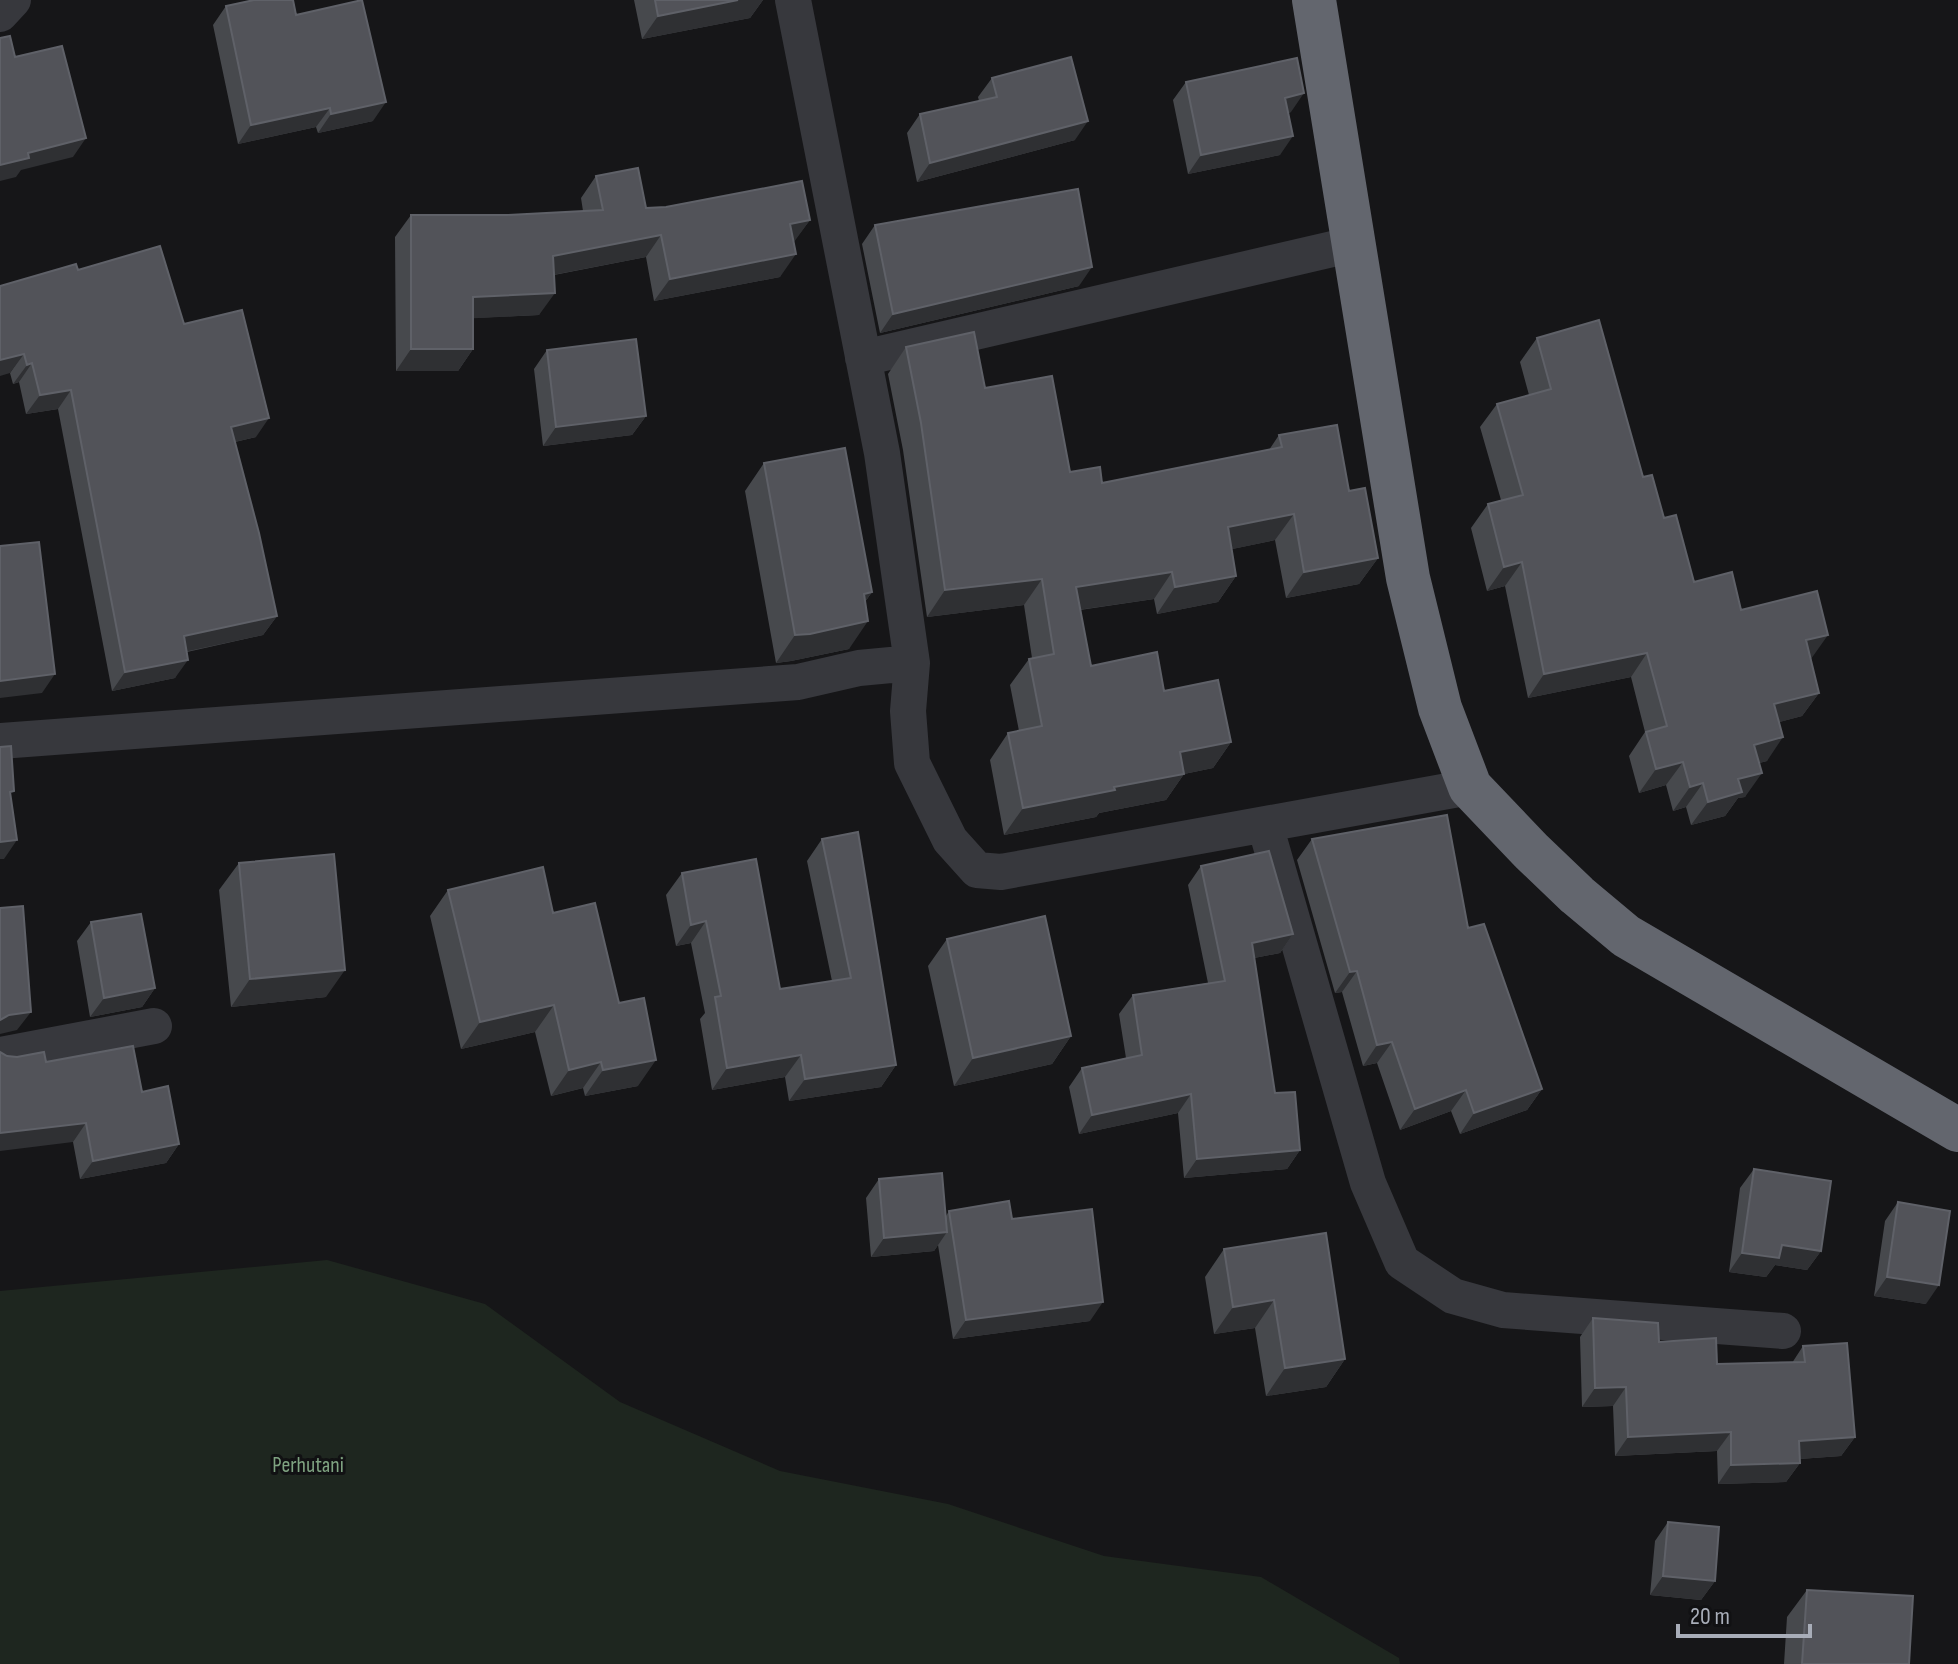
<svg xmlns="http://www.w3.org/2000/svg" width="1958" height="1664" font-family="'Sofia Sans Condensed',sans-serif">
	<rect width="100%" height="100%" fill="#161618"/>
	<path fill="#1e261f" d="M 327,1260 L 485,1304 L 620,1402 L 780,1471 L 948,1504 L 1104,1556 L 1261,1577 L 1399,1658 L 1400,1664 L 0,1664 L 0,1291 Z"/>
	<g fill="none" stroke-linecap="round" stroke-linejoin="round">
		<path stroke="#37383d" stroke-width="36" d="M 793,0 L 882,453 L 912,663
			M 0,14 L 13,0
			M 863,358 L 1354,244
			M 0,741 L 798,682 L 859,668 L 912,663 L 908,711 L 912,763 L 950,840 L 977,870 L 1001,872 L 1470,787
			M 1265,825 L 1368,1183 L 1402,1262 L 1453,1296 L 1503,1310 L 1783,1331
			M 0,1055 L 154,1026"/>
		<path stroke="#63666e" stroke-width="44" d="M 1314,0 L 1408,578 L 1440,708 L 1470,787 L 1531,851 L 1577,895 L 1626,936 L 1958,1130"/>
	</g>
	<path fill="#47494d" d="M 634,0 L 763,0 L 750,18 L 642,39 Z
		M 226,6 L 296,15 L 373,121 L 318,133 L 316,127 L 238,144 L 213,25 Z
		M 992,78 L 1075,140 L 917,182 L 907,133 L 920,114 L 979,101 L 978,97 Z
		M 1186,82 L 1291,112 L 1288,113 L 1280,155 L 1188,174 L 1173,100 Z
		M 596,176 L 646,208 L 810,220 L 793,242 L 780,277 L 654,301 L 646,257 L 554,275 L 539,315 L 473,318 L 473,349 L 458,371 L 396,371 L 395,237 L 411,215 L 507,215 L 583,211 L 581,198 Z
		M 875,225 L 1079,286 L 880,333 L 862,244 Z
		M 78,270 L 184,324 L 256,437 L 235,442 L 277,616 L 263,635 L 187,652 L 175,678 L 112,691 L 58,409 L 26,414 L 19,382 L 13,384 L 10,373 Z
		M 1537,338 L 1643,477 L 1664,518 L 1694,582 L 1741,610 L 1811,659 L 1819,693 L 1802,716 L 1779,722 L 1767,761 L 1759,763 L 1745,797 L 1738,798 L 1725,816 L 1691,825 L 1686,807 L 1673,811 L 1666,785 L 1639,793 L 1629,756 L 1645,732 L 1631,677 L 1528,698 L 1505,586 L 1487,591 L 1471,528 L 1488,504 L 1501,500 L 1480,427 L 1497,404 L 1529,395 L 1520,362 Z
		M 906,347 L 985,388 L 1070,472 L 1102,483 L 1269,450 L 1279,435 L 1349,491 L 1378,558 L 1359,584 L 1286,598 L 1275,540 L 1232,549 L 1236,576 L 1218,602 L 1157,614 L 1154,599 L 1080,610 L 1091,666 L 1164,691 L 1231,742 L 1213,768 L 1184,774 L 1166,800 L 1099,813 L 1096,817 L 1004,835 L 990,760 L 1008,733 L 1019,731 L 1010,685 L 1029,659 L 1032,658 L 1024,605 L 927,617 L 903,450 L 888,374 Z
		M 547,350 L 646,416 L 632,435 L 543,446 L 534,369 Z
		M 764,463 L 872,592 L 865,602 L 849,649 L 791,661 L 776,663 L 745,491 Z
		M 822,839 L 896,1065 L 881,1087 L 789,1101 L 785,1077 L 712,1090 L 700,1019 L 705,1013 L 691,943 L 676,946 L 666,895 L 682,873 L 780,989 L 832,981 L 807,861 Z
		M 1312,839 L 1468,928 L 1542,1089 L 1527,1110 L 1460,1134 L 1451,1111 L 1400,1130 L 1377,1063 L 1363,1066 L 1342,992 L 1335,993 L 1297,860 Z
		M 239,863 L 326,997 L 231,1007 L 219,890 Z
		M 1201,866 L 1293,934 L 1280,953 L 1254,958 L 1275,1093 L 1300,1150 L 1287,1169 L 1184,1178 L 1178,1113 L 1079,1134 L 1069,1087 L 1082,1068 L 1126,1058 L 1119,1014 L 1133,995 L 1208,983 L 1188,885 Z
		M 448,890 L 553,913 L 638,1086 L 585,1096 L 583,1088 L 551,1096 L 535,1032 L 461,1049 L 430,916 Z
		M 91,922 L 155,988 L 142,1007 L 90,1017 L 77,941 Z
		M 947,939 L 1071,1036 L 1052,1064 L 954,1086 L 928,966 Z
		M 7,1056 L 46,1062 L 142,1092 L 179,1144 L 166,1163 L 80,1179 L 73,1142 Z
		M 1754,1169 L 1821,1251 L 1807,1270 L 1775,1265 L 1766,1277 L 1729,1272 L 1740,1188 Z
		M 879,1179 L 946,1216 L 949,1211 L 1012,1219 L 1090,1321 L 953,1339 L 938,1245 L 934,1251 L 871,1257 L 866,1198 Z
		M 1898,1202 L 1926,1304 L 1874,1296 L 1885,1221 Z
		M 1224,1249 L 1345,1359 L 1326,1387 L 1266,1396 L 1255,1328 L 1214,1334 L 1205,1277 Z
		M 1593,1318 L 1717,1364 L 1792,1363 L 1803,1346 L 1855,1437 L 1841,1456 L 1799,1459 L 1800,1463 L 1786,1482 L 1718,1484 L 1717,1451 L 1615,1456 L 1613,1406 L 1582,1407 L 1580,1337 Z
		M 1668,1522 L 1715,1581 L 1701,1600 L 1650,1595 L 1655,1541 Z
		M 1807,1590 L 1909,1664 L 1784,1664 L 1787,1617 Z"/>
	<path fill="#2f3033" d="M 738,0 L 763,0 L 750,18 L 642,39 L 658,16 Z
		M 1304,93 L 1291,112 L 1272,117 L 1285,98 Z
		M 386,102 L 373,121 L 318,133 L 331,114 Z
		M 330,108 L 316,127 L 238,144 L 251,125 Z
		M 1088,121 L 1075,140 L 917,182 L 930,163 Z
		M 1293,136 L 1280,155 L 1188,174 L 1201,155 Z
		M 86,138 L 73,157 L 21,170 L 16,177 L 0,181 L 0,165 L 28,153 Z
		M 810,220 L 794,242 L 774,246 L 790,224 Z
		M 661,235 L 646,257 L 537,278 L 553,256 Z
		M 796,254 L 780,277 L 654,301 L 670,279 Z
		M 1092,267 L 1079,286 L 880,333 L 893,314 Z
		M 555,293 L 539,315 L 458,319 L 473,297 Z
		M 411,349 L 473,349 L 458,371 L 396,371 Z
		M 24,354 L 10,373 L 0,376 L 0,360 Z
		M 32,363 L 19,382 L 13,384 L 27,365 Z
		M 71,390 L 58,409 L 26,414 L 40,395 Z
		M 646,416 L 632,435 L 543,446 L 556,427 Z
		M 269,418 L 256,437 L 217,446 L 231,427 Z
		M 1294,514 L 1275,540 L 1209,554 L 1228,527 Z
		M 1378,558 L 1359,584 L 1286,598 L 1304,572 Z
		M 1522,562 L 1505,586 L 1487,591 L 1504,567 Z
		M 1172,572 L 1154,599 L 1057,613 L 1076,587 Z
		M 1236,576 L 1218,602 L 1157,614 L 1175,587 Z
		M 1042,579 L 1024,605 L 927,617 L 945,590 Z
		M 872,592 L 852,620 L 864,594 Z
		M 277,616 L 263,635 L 170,655 L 184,636 Z
		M 868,621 L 849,649 L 791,661 L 776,663 L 795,635 Z
		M 1828,635 L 1811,659 L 1806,640 Z
		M 1647,653 L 1631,677 L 1528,698 L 1544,674 Z
		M 188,660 L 175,678 L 112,691 L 125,672 Z
		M 55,674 L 42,693 L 0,698 L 0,681 Z
		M 1819,693 L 1802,716 L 1758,728 L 1774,704 Z
		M 1783,737 L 1767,761 L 1737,769 L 1754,745 Z
		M 1231,742 L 1213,768 L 1184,774 L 1166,800 L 1099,813 L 1096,817 L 1004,835 L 1023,808 L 1114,787 L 1180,752 Z
		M 1683,762 L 1666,785 L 1639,793 L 1656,769 Z
		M 1762,773 L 1745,797 L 1738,798 L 1725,816 L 1691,825 L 1708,802 L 1738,779 Z
		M 1703,783 L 1686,807 L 1673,811 L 1690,787 Z
		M 17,840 L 4,859 L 0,859 L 0,842 Z
		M 706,921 L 691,943 L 676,946 L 691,925 Z
		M 1293,934 L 1280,953 L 1239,961 L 1252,943 Z
		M 345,970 L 326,997 L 231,1007 L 250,979 Z
		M 1357,971 L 1342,992 L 1335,993 L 1350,972 Z
		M 155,988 L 142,1007 L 90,1017 L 104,998 Z
		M 554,1005 L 535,1032 L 461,1049 L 480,1022 Z
		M 31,1012 L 17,1030 L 0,1034 L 0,1020 L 9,1015 Z
		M 1071,1036 L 1052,1064 L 954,1086 L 973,1058 Z
		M 1392,1042 L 1377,1063 L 1363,1066 L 1377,1045 Z
		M 801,1055 L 785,1077 L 712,1090 L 727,1068 Z
		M 656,1060 L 638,1086 L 585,1096 L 603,1070 Z
		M 601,1062 L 583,1088 L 551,1096 L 569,1070 Z
		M 896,1065 L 881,1087 L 789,1101 L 805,1079 Z
		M 1542,1089 L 1527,1110 L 1460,1134 L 1474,1113 Z
		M 1466,1090 L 1451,1111 L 1400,1130 L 1415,1109 Z
		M 1191,1094 L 1178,1113 L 1079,1134 L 1092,1115 Z
		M 86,1123 L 73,1142 L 0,1151 L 0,1133 Z
		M 179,1144 L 166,1163 L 80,1179 L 93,1161 Z
		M 1300,1150 L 1287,1169 L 1184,1178 L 1197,1159 Z
		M 947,1232 L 934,1251 L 871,1257 L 884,1238 Z
		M 1782,1245 L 1821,1251 L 1807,1270 L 1775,1265 L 1766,1277 L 1729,1272 L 1742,1253 Z
		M 1887,1277 L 1939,1285 L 1926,1304 L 1874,1296 Z
		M 1274,1300 L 1255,1328 L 1214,1334 L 1233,1307 Z
		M 1103,1302 L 1090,1321 L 953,1339 L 966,1320 Z
		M 1345,1359 L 1326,1387 L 1266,1396 L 1285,1368 Z
		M 1626,1387 L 1613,1406 L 1582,1407 L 1595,1388 Z
		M 1731,1432 L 1717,1451 L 1615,1456 L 1628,1437 Z
		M 1855,1437 L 1841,1456 L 1786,1460 L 1799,1441 Z
		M 1800,1463 L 1786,1482 L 1718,1484 L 1731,1465 Z
		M 1663,1576 L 1715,1581 L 1701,1600 L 1650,1595 Z"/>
	<path fill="#525359" stroke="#5f6168" stroke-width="2" d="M 254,0 L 293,0 L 296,15 L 362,0 L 386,102 L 331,114 L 330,108 L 251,125 L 226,6 Z
		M 655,0 L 738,0 L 658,16 Z
		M 10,36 L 15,57 L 62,46 L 86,138 L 28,153 L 29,158 L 0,165 L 0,38 Z
		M 1071,57 L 1088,121 L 930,163 L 920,114 L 997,97 L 992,78 Z
		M 1297,58 L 1304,93 L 1285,98 L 1293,136 L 1201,155 L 1186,82 Z
		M 638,168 L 646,208 L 666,207 L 802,181 L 810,220 L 790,224 L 796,254 L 670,279 L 661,235 L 553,256 L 555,293 L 473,297 L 473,349 L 411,349 L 411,215 L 507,215 L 603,210 L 596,176 Z
		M 1078,189 L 1092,267 L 893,314 L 875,225 Z
		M 160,246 L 184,324 L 242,310 L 269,418 L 231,427 L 259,533 L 277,616 L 184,636 L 188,660 L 125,672 L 71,390 L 40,395 L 32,363 L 27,365 L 24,354 L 0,360 L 0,286 L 76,264 L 78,270 Z
		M 1599,320 L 1643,477 L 1652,475 L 1664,518 L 1676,515 L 1694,582 L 1732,572 L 1741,610 L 1817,591 L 1828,635 L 1806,640 L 1819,693 L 1774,704 L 1783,737 L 1754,745 L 1762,773 L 1738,779 L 1742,792 L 1708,802 L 1703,783 L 1690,787 L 1683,762 L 1656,769 L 1646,732 L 1667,726 L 1647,653 L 1544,674 L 1522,562 L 1504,567 L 1488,504 L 1523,495 L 1497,404 L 1551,389 L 1537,338 Z
		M 974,332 L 985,388 L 1052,376 L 1070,472 L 1100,467 L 1102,483 L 1282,447 L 1279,435 L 1337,425 L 1349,491 L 1365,488 L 1378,558 L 1304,572 L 1294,514 L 1228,527 L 1236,576 L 1175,587 L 1172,572 L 1076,587 L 1091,666 L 1157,652 L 1164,691 L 1218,680 L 1231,742 L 1180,752 L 1184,774 L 1114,787 L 1115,790 L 1023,808 L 1008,733 L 1042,726 L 1029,659 L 1054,654 L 1042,579 L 945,590 L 921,423 L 906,347 Z
		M 636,339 L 646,416 L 556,427 L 547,350 Z
		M 845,448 L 872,592 L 864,594 L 868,621 L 810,634 L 795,635 L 764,463 Z
		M 39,542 L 55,674 L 0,681 L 0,546 Z
		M 11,746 L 14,791 L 10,792 L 17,840 L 0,842 L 0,747 Z
		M 1447,815 L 1468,928 L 1484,924 L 1542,1089 L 1474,1113 L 1466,1090 L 1415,1109 L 1392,1042 L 1377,1045 L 1357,971 L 1350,972 L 1312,839 Z
		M 858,832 L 896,1065 L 805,1079 L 801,1055 L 727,1068 L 715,997 L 721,996 L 706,921 L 691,925 L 682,873 L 756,859 L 780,989 L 851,978 L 822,839 Z
		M 1269,851 L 1293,934 L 1252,943 L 1275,1093 L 1295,1092 L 1300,1150 L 1197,1159 L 1191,1094 L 1092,1115 L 1082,1068 L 1142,1055 L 1133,995 L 1225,981 L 1201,866 Z
		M 334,854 L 345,970 L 250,979 L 239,863 Z
		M 543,867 L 553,913 L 595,903 L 619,1003 L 644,998 L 656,1060 L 603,1070 L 601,1062 L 569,1070 L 554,1005 L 480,1022 L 448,890 Z
		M 23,906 L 31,1012 L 9,1015 L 0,1020 L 0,908 Z
		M 141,914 L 155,988 L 104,998 L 91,922 Z
		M 1045,916 L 1071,1036 L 973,1058 L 947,939 Z
		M 133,1046 L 142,1092 L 168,1086 L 179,1144 L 93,1161 L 86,1123 L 0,1133 L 0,1052 L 7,1056 L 17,1057 L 44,1052 L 46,1062 Z
		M 1754,1169 L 1831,1181 L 1821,1251 L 1782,1245 L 1779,1258 L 1742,1253 Z
		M 942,1173 L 947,1232 L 884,1238 L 879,1179 Z
		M 1009,1201 L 1012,1219 L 1092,1209 L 1103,1302 L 966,1320 L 949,1211 Z
		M 1898,1202 L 1950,1211 L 1939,1285 L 1887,1277 Z
		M 1326,1233 L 1345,1359 L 1285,1368 L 1274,1300 L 1233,1307 L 1224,1249 Z
		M 1593,1318 L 1658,1323 L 1659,1342 L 1716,1338 L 1717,1364 L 1805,1362 L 1803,1346 L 1847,1343 L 1855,1437 L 1799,1441 L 1800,1463 L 1731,1465 L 1731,1432 L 1628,1437 L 1626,1387 L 1595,1388 Z
		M 1668,1522 L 1719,1527 L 1715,1581 L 1663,1576 Z
		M 1807,1590 L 1913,1596 L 1909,1664 L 1802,1664 Z"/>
	<g text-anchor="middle" stroke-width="6" stroke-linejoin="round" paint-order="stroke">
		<g font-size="22" fill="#7fa381" stroke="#111113">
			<text x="308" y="1472">Perhutani</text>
		</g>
	</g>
	<path d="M1678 1624v12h132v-12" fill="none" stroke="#a8adb8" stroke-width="4"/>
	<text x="1690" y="1624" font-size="24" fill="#a8adb8" stroke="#111113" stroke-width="6" paint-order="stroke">20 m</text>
</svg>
